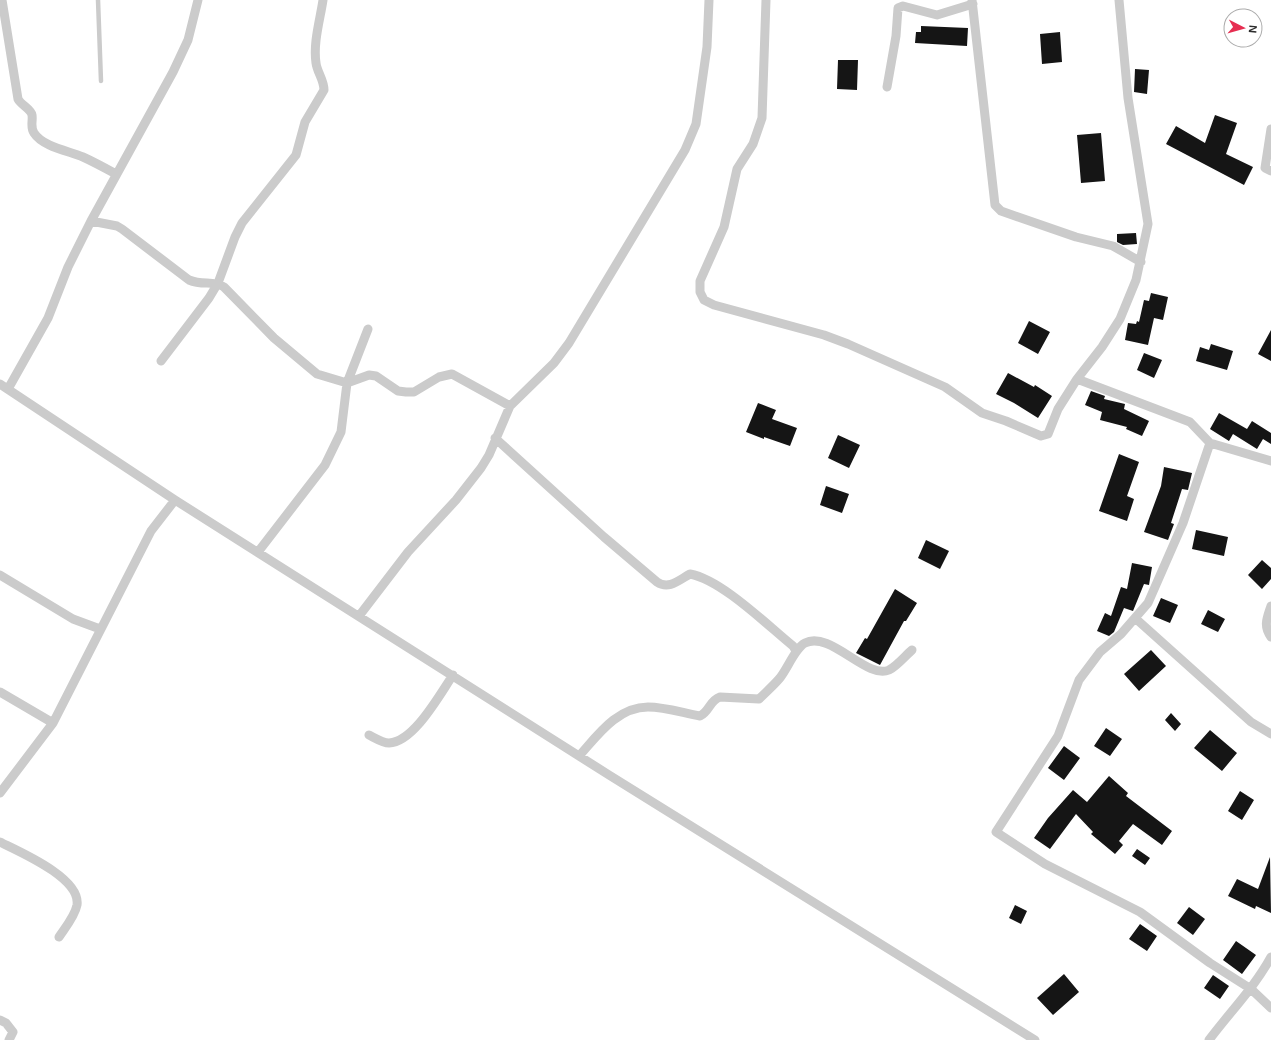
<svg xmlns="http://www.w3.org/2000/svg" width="1271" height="1040" font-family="Arial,sans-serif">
	<rect width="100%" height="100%" fill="#fff"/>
	<path fill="#151515" d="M 921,26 L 968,28 L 967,46 L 915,43 L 916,32 L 921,32 Z
		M 1060,32 L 1062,62 L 1042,64 L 1040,34 Z
		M 838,60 L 858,60 L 857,90 L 837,89 Z
		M 1135,69 L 1149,70 L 1147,94 L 1134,92 Z
		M 1215,115 L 1237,123 L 1226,154 L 1253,167 L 1244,185 L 1166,144 L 1176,126 L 1205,143 Z
		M 1101,133 L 1105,181 L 1081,183 L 1077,135 Z
		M 1136,233 L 1137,244 L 1123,245 L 1117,242 L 1117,234 Z
		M 1151,293 L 1168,297 L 1163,320 L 1154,318 L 1148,345 L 1125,340 L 1128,323 L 1136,324 L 1137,321 L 1139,322 L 1144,300 L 1149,301 Z
		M 1029,321 L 1050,332 L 1038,354 L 1018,343 Z
		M 1271,330 L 1271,361 L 1258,354 Z
		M 1211,344 L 1233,351 L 1227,370 L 1196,361 L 1200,347 L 1209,350 Z
		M 1144,353 L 1162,360 L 1154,378 L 1137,370 Z
		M 1008,373 L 1034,387 L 1035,385 L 1052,396 L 1038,418 L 1014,403 L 996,394 Z
		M 1091,391 L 1105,396 L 1104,399 L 1125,404 L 1124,409 L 1149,421 L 1142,436 L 1126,429 L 1127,427 L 1100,420 L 1102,412 L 1085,405 Z
		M 758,403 L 776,410 L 772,419 L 797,428 L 790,446 L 764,437 L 764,439 L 746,432 Z
		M 1219,413 L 1247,429 L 1252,421 L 1271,433 L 1271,444 L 1263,439 L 1257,449 L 1233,434 L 1229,441 L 1210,429 Z
		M 838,435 L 860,445 L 849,468 L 828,458 Z
		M 1119,454 L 1139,462 L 1127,496 L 1134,499 L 1127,521 L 1099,511 Z
		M 1164,467 L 1192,473 L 1188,490 L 1182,489 L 1171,523 L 1174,524 L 1168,540 L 1144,532 L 1161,486 Z
		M 826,486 L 849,494 L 842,513 L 820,505 Z
		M 1196,530 L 1228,537 L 1224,556 L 1192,549 Z
		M 926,540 L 949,551 L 940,569 L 918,558 Z
		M 1262,560 L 1271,568 L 1271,579 L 1262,589 L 1248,575 Z
		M 1132,563 L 1152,567 L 1149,585 L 1144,584 L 1133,611 L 1124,608 L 1114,632 L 1109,636 L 1097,631 L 1105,613 L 1111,616 L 1121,587 L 1127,589 Z
		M 895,589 L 917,603 L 906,621 L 904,621 L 880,665 L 856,653 L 865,638 L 867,639 Z
		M 1161,598 L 1178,605 L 1170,623 L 1153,616 Z
		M 1208,610 L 1225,619 L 1218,632 L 1201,624 Z
		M 1151,650 L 1166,666 L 1139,691 L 1124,674 Z
		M 1171,713 L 1181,724 L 1175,731 L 1165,720 Z
		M 1106,728 L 1122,739 L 1110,756 L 1094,746 Z
		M 1210,730 L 1237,753 L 1222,771 L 1194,748 Z
		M 1064,746 L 1080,758 L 1064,780 L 1048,768 Z
		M 1109,776 L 1128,793 L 1126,796 L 1172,831 L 1162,845 L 1133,824 L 1119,841 L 1123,845 L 1115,854 L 1091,834 L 1093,832 L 1076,814 L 1050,849 L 1034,838 L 1048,818 L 1073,790 L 1087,802 Z
		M 1240,791 L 1254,800 L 1242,820 L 1228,811 Z
		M 1137,849 L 1150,858 L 1145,865 L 1132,856 Z
		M 1270,857 L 1271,913 L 1256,906 L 1255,909 L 1228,896 L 1237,879 L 1258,889 Z
		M 1015,905 L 1027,911 L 1021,924 L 1009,918 Z
		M 1189,907 L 1205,919 L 1193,935 L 1177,923 Z
		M 1140,924 L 1157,936 L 1147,951 L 1129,939 Z
		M 1236,941 L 1256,955 L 1242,974 L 1223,960 Z
		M 1064,974 L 1079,992 L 1053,1015 L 1037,998 Z
		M 1213,975 L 1229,986 L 1220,999 L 1204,988 Z"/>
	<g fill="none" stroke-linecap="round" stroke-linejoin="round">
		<path stroke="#cbcbcb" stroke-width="4.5" d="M 98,0 L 101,81"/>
		<path stroke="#cbcbcb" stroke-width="9" d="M 2,0 L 18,99 C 21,105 31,109 32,115 C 33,121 30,127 34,133 C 43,147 69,151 83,157 C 94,162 105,168 116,174
			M 766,0 L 762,118 L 753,144 L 737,169 L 724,227 L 700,281 L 700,292 L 704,300 L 714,305 L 824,335 L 848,344 L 945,387 L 982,413 L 1006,421 L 1041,436 L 1048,434 L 1058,409 L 1077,379 L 1102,347 L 1120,319 L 1136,280 L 1148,224 L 1128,98 L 1119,0
			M 972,0 L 995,205 L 1001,211 L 1076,237 L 1113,246 L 1141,262
			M 887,87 L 896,36 L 898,8 L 903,6 L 937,15 L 973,4
			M 1271,129 L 1265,168 L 1271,171
			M 91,221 L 117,226 L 122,229 L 189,280 C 203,286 213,280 224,287 L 274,338 L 317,374 L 347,383 L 369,375 L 376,376 L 398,391 L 406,392 L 414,392 L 439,377 L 452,374 L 510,406
			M 161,361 L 209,298 L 218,283 L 235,237 L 242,223 L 296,155 L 305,122 L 324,90 C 324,80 317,72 316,63 C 313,43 320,20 323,0
			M 1077,379 L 1190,422 L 1210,443 L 1271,461
			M 0,384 L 175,500 L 609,775 L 1035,1040
			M 8,389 L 48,318 L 68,267 L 91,221 L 173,72 L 188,40 L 198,0
			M 495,438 L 604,537 L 657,582 C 669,590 679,580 690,574 C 722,580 767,625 793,646 L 796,651
			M 1210,443 L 1183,523 L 1148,603 L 1121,634 L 1100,652 L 1079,680 L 1058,736 L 996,832 L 1045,864 L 1140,912 L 1210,963 L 1251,989 L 1271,1008
			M 258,552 L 325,465 L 341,432 L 347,383 L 368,329
			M 0,575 L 73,619 L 100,629
			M 1271,606 C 1267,618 1263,626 1271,637
			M 359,616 L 408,552 L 456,500 L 481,468 L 489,455 L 510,406 L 554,363 L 569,343 L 685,150 L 696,124 L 707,47 L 709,0
			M 1135,618 L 1251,722 L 1271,734
			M 0,692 L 53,723
			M 369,735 C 375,738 383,743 389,743 C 414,742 440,694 453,675
			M 579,756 C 597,736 617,707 648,707 C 665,707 683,713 700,716 C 710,711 709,701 720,697 L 759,699 C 766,692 773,686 779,679 C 787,670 795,648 805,643 C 830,630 867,680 889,670 C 897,666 905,656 912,650
			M 0,793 L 53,723 L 151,531 L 175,500
			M 0,842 C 20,852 81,878 77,905 C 75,916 65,928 59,937
			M 0,1020 L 6,1023 L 13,1032 L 9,1040
			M 1209,1040 C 1230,1012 1254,988 1271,957"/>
	</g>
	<g transform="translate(1243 28) rotate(96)"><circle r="19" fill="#ffffff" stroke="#ababab"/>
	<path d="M0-3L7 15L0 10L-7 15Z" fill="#e62e51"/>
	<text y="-6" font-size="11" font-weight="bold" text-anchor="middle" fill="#2e2e2e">N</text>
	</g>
</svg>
